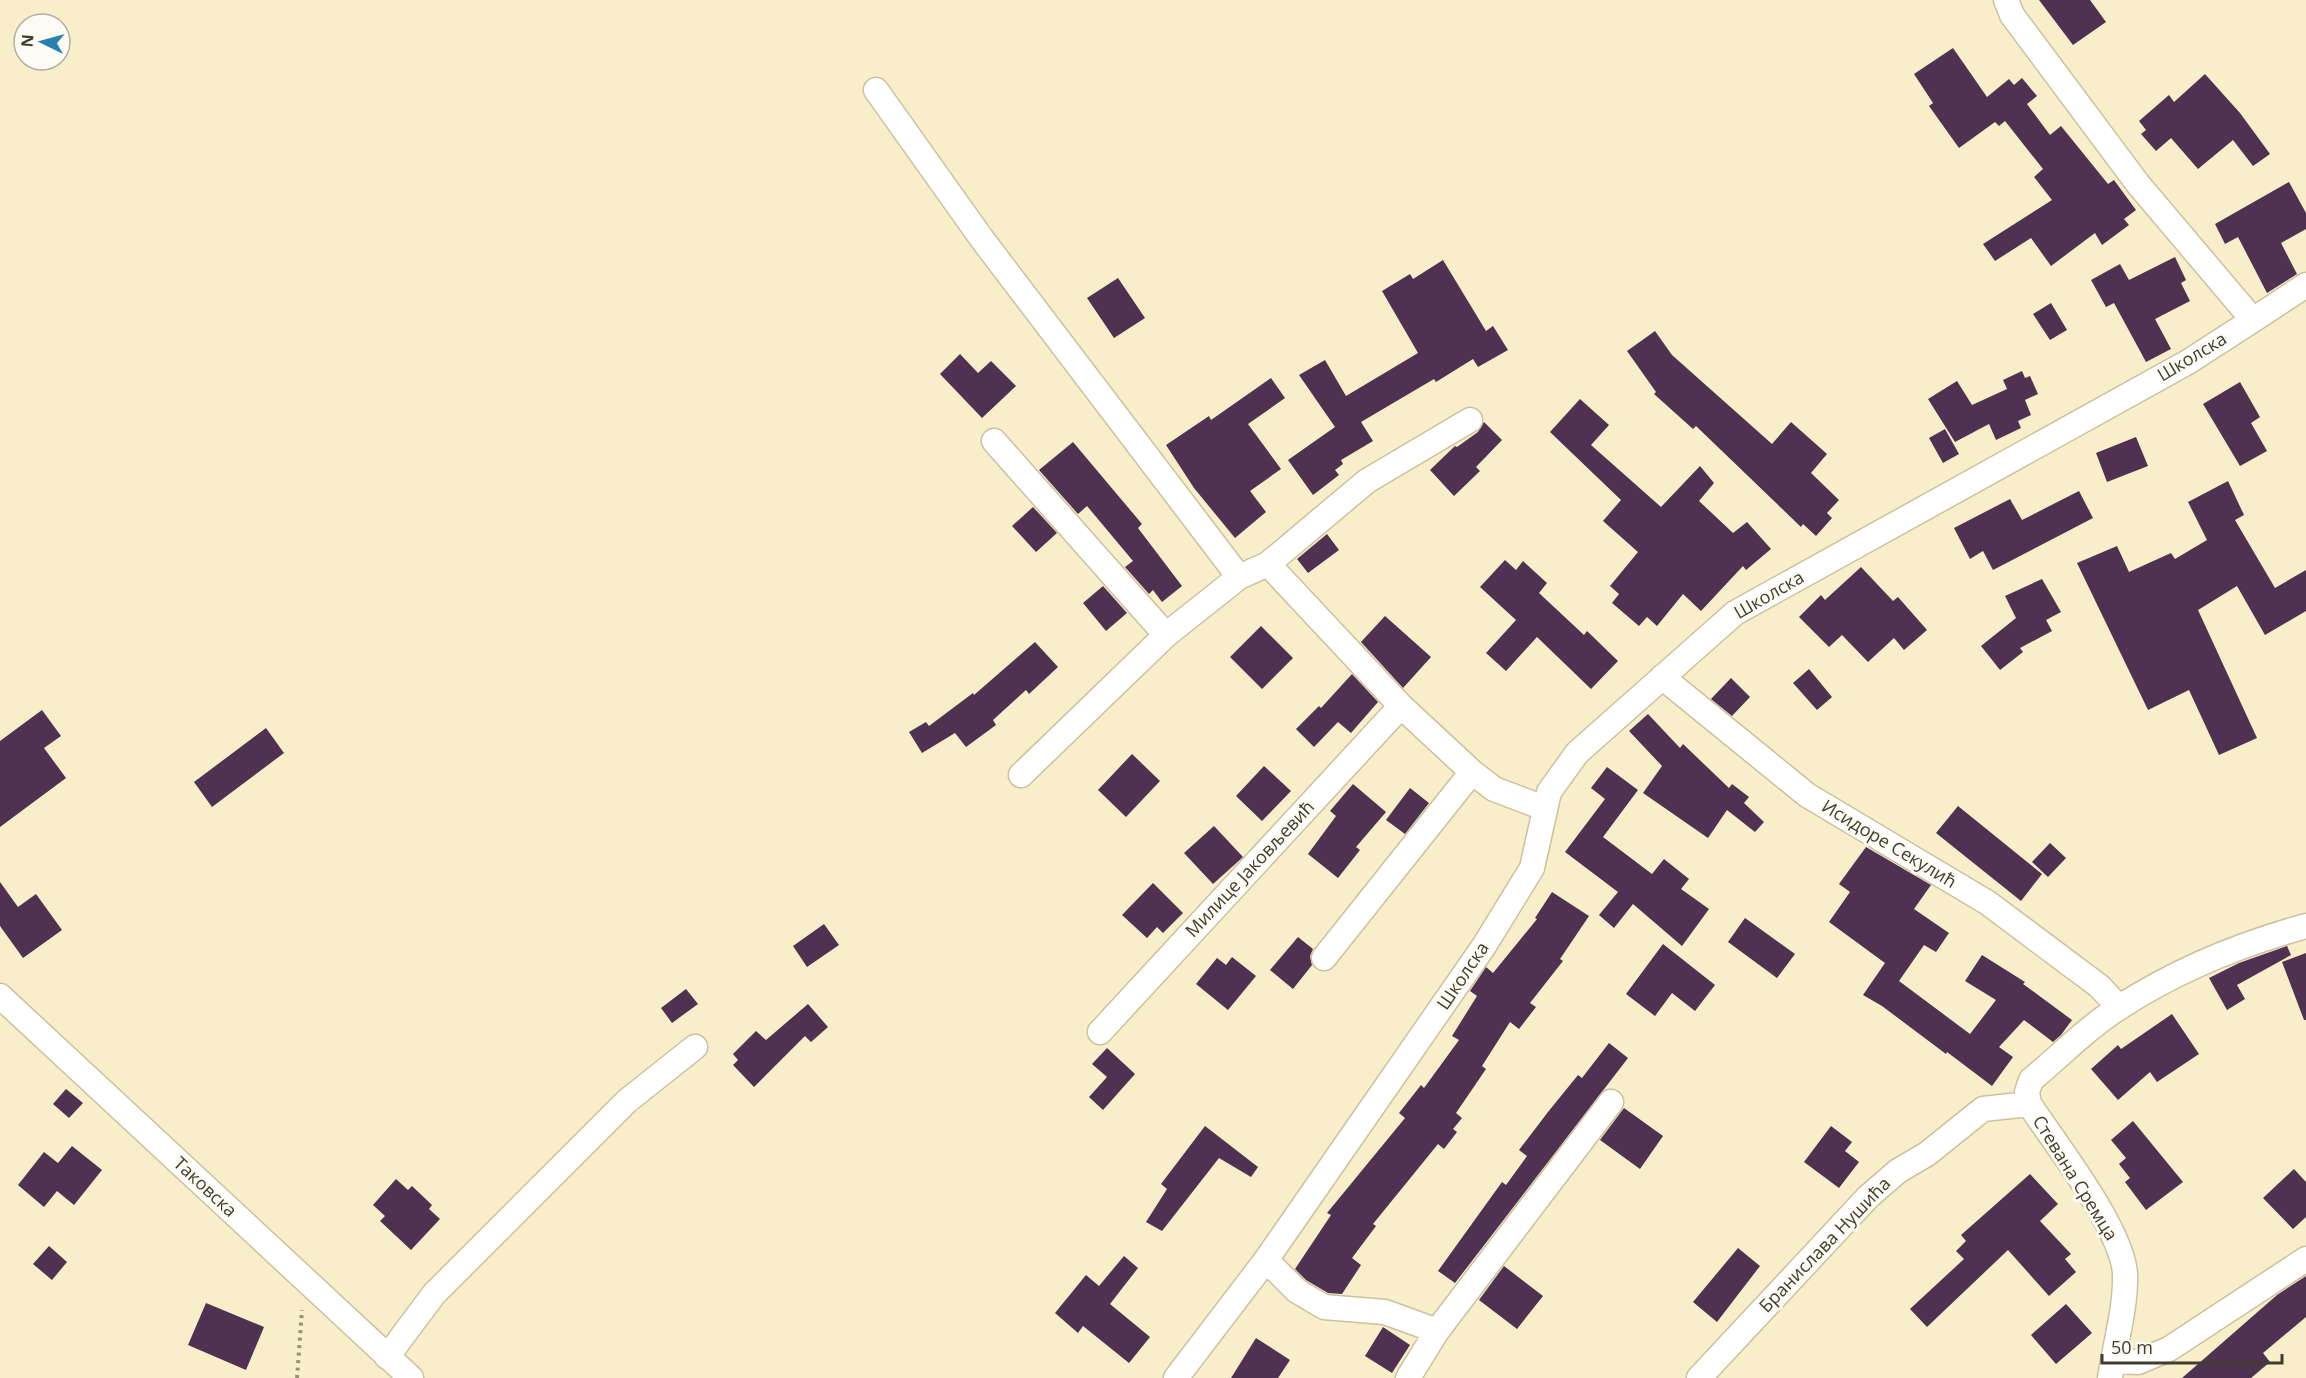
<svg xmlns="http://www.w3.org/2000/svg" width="2306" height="1378" font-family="'Open Sans',sans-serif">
	<rect width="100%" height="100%" fill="#f8eec9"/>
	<path fill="#4f3152" d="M 2039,0 L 2090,0 L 2106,22 L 2073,45 Z
		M 1953,48 L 1987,97 L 2009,79 L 2014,85 L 2022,78 L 2037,96 L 2027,104 L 2050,135 L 2061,126 L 2108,184 L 2114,180 L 2136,210 L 2124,219 L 2129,225 L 2102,245 L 2095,233 L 2051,266 L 2031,238 L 1995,261 L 1983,244 L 2052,200 L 2034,177 L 2043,169 L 2005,121 L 1999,126 L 1995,122 L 1959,148 L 1929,106 L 1933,103 L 1914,74 Z
		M 2205,74 L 2240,113 L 2270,154 L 2253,166 L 2233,140 L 2198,169 L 2171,138 L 2156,151 L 2141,134 L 2146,130 L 2139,121 L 2169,95 L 2174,102 Z
		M 2289,182 L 2306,213 L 2306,229 L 2281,243 L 2297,274 L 2267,293 L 2238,237 L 2225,244 L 2215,224 Z
		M 2175,257 L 2186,280 L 2181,283 L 2190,301 L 2155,319 L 2171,349 L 2146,362 L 2114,303 L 2106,307 L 2091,280 L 2120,264 L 2129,280 Z
		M 1443,260 L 1486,331 L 1493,326 L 1508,350 L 1478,367 L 1473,359 L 1436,382 L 1434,379 L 1361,422 L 1373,441 L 1341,460 L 1343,464 L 1335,470 L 1339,475 L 1313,495 L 1288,460 L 1335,427 L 1299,375 L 1325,360 L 1346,396 L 1418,353 L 1382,291 L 1410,274 L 1413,279 Z
		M 1118,278 L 1145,318 L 1114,338 L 1087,298 Z
		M 2051,303 L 2067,330 L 2050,340 L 2033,314 Z
		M 1655,331 L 1672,355 L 1772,444 L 1791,422 L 1827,454 L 1811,473 L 1839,500 L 1827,513 L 1832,518 L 1816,536 L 1803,524 L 1801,527 L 1696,426 L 1693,429 L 1654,394 L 1656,392 L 1627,351 Z
		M 960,354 L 978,373 L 991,361 L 1016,386 L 982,418 L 940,374 Z
		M 2022,371 L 2025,378 L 2030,376 L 2038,394 L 2025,400 L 2031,415 L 2018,421 L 2021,428 L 1996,440 L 1989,424 L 1955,442 L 1928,399 L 1957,381 L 1972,405 L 2007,389 L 2003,380 Z
		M 1271,378 L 1285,398 L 1248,424 L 1281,469 L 1250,491 L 1266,512 L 1235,538 L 1194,488 L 1166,445 L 1209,416 L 1211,420 Z
		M 2240,382 L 2260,417 L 2251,423 L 2267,451 L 2240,466 L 2203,404 Z
		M 1580,399 L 1609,425 L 1591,445 L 1661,507 L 1700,466 L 1714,483 L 1699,501 L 1733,533 L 1747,522 L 1771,549 L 1746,570 L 1743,566 L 1701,611 L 1683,594 L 1657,626 L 1647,617 L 1639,626 L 1612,603 L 1619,594 L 1610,586 L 1638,552 L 1603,521 L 1621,500 L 1550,432 Z
		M 1484,422 L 1502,440 L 1476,467 L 1480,471 L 1454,496 L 1430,470 L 1455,446 L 1457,447 L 1478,432 Z
		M 1945,429 L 1959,454 L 1943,463 L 1929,438 Z
		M 2136,437 L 2148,466 L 2107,482 L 2096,453 Z
		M 1073,442 L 1142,524 L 1138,528 L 1182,586 L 1162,602 L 1153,590 L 1149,594 L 1125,567 L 1133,561 L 1087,506 L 1078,514 L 1039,470 Z
		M 2228,481 L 2244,515 L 2235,520 L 2275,588 L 2306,570 L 2306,611 L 2265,635 L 2237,586 L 2198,610 L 2257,738 L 2219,755 L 2189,690 L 2148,710 L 2077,563 L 2117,546 L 2129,572 L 2171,553 L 2175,559 L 2207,540 L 2188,502 Z
		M 2079,491 L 2093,518 L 1993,570 L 1983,551 L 1970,559 L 1954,528 L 2010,499 L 2022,520 Z
		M 1033,507 L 1057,533 L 1036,552 L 1012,526 Z
		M 1327,534 L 1339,550 L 1308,573 L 1297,559 Z
		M 1505,560 L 1516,570 L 1523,561 L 1547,583 L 1539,593 L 1584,635 L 1587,631 L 1618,661 L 1591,689 L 1537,637 L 1506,671 L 1486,653 L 1516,620 L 1480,587 Z
		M 1861,567 L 1893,601 L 1898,597 L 1927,630 L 1904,650 L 1894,638 L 1868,662 L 1842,635 L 1829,647 L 1799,617 L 1821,595 L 1825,600 Z
		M 2042,579 L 2061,612 L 2046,620 L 2052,631 L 2020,648 L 2023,652 L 2000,670 L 1981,646 L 2016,618 L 2005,596 Z
		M 1103,586 L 1127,613 L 1106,631 L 1083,603 Z
		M 1385,616 L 1431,657 L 1403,688 L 1361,642 Z
		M 1261,626 L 1293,658 L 1262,689 L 1230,657 Z
		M 1035,642 L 1058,667 L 1029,694 L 1026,690 L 993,720 L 996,725 L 966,747 L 955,733 L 922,753 L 909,732 L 926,722 L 929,726 L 973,693 L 974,695 Z
		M 1809,669 L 1832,697 L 1817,710 L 1793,683 Z
		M 1352,674 L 1378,702 L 1351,733 L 1338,722 L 1314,747 L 1296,729 L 1319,706 L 1321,708 Z
		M 1731,678 L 1750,697 L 1732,716 L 1711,699 Z
		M 42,710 L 61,736 L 44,748 L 66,778 L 0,827 L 0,741 Z
		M 1648,714 L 1680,748 L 1683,744 L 1729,788 L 1732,784 L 1749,797 L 1744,803 L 1764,822 L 1755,832 L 1727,810 L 1708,838 L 1643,793 L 1662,766 L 1629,731 Z
		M 266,728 L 284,753 L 212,807 L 194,782 Z
		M 1132,754 L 1160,781 L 1126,817 L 1098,790 Z
		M 1264,766 L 1291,791 L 1262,821 L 1236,796 Z
		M 1607,767 L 1638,790 L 1603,837 L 1652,874 L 1664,859 L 1689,879 L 1681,889 L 1709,909 L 1682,946 L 1633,904 L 1614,928 L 1599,915 L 1618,892 L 1565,852 L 1605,799 L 1591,788 Z
		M 1353,784 L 1386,812 L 1356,847 L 1360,850 L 1338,878 L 1308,854 L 1336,816 L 1330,811 Z
		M 1410,788 L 1429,803 L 1405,834 L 1386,820 Z
		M 1958,806 L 2042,874 L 2021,901 L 1936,833 Z
		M 1214,826 L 1243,857 L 1213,884 L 1184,853 Z
		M 2050,843 L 2066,858 L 2048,877 L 2032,862 Z
		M 1866,847 L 1931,885 L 1914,909 L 1949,933 L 1936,952 L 1924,945 L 1899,981 L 1970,1034 L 1996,1000 L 1965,981 L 1982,955 L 2025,982 L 2023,984 L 2072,1020 L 2061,1035 L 2053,1042 L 2024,1020 L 1999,1047 L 2013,1057 L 1992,1086 L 1947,1052 L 1946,1054 L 1882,1006 L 1863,995 L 1885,963 L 1829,922 L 1850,892 L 1839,884 Z
		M 0,882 L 18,907 L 36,894 L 62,930 L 23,958 L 0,926 Z
		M 1153,883 L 1183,913 L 1163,933 L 1157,927 L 1147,938 L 1122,915 Z
		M 1552,892 L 1589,916 L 1560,959 L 1563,961 L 1530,1003 L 1536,1007 L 1519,1029 L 1510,1022 L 1482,1066 L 1486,1069 L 1456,1113 L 1462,1118 L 1453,1129 L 1457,1132 L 1444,1149 L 1438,1144 L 1373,1224 L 1376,1226 L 1352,1258 L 1361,1265 L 1342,1294 L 1328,1293 L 1306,1280 L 1295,1269 L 1331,1215 L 1327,1213 L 1405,1118 L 1399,1113 L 1421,1085 L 1424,1088 L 1459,1040 L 1452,1036 L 1477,996 L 1470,991 L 1486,967 L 1493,973 L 1537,919 L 1535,918 Z
		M 1745,918 L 1795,954 L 1777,978 L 1728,942 Z
		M 824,924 L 839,945 L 807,967 L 793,946 Z
		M 1298,937 L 1313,949 L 1310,956 L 1312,965 L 1293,989 L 1270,970 Z
		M 1663,944 L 1715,985 L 1695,1011 L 1672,993 L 1655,1016 L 1626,994 Z
		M 2287,946 L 2291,955 L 2237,985 L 2245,999 L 2227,1010 L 2209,978 L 2239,963 Z
		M 2306,953 L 2306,1020 L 2304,1020 L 2282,962 Z
		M 1232,957 L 1256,976 L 1228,1010 L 1196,984 L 1217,958 L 1226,965 Z
		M 686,989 L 698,1004 L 672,1023 L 661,1008 Z
		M 808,1004 L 828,1027 L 811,1042 L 805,1036 L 754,1087 L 733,1065 L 738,1060 L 733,1054 L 756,1031 L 766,1040 Z
		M 2172,1014 L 2199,1054 L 2157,1082 L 2150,1072 L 2118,1100 L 2091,1069 L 2118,1045 L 2121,1049 Z
		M 1609,1043 L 1628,1058 L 1455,1283 L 1438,1271 L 1502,1182 L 1506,1185 L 1527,1156 L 1519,1150 L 1548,1112 L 1578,1075 L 1582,1078 Z
		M 1107,1048 L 1135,1074 L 1103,1110 L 1089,1097 L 1107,1077 L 1092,1064 Z
		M 66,1089 L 83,1103 L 69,1118 L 53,1104 Z
		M 1624,1108 L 1663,1136 L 1640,1169 L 1600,1140 Z
		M 2133,1121 L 2183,1182 L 2146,1210 L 2125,1182 L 2130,1178 L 2119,1164 L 2126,1158 L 2111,1140 Z
		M 1205,1126 L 1258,1167 L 1251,1177 L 1219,1158 L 1162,1231 L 1146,1222 L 1167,1189 L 1161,1184 Z
		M 1831,1126 L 1852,1142 L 1845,1151 L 1859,1162 L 1839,1188 L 1804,1162 Z
		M 72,1146 L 102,1170 L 74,1205 L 57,1191 L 44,1207 L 18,1185 L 44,1152 L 58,1163 Z
		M 2294,1169 L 2306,1182 L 2306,1217 L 2293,1229 L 2263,1198 Z
		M 2030,1174 L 2058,1204 L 2040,1221 L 2071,1254 L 2065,1259 L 2076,1272 L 2049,1296 L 2008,1250 L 1927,1327 L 1910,1309 L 1964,1259 L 1956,1251 L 1966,1241 L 1961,1235 Z
		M 396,1179 L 408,1190 L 412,1186 L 432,1205 L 429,1209 L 440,1219 L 411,1250 L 380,1221 L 385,1216 L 373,1205 Z
		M 49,1246 L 67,1262 L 52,1280 L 33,1264 Z
		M 1738,1248 L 1760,1266 L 1717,1322 L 1693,1302 Z
		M 1124,1256 L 1138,1268 L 1110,1304 L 1150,1337 L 1129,1363 L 1083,1326 L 1078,1333 L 1055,1313 L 1086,1275 L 1099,1286 Z
		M 1504,1266 L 1543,1296 L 1517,1329 L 1479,1300 Z
		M 2306,1276 L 2306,1317 L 2263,1353 L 2270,1362 L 2251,1378 L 2182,1378 L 2277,1295 Z
		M 206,1303 L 264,1327 L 246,1370 L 188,1345 Z
		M 2066,1304 L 2092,1333 L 2056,1364 L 2031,1335 Z
		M 1383,1327 L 1410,1345 L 1392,1373 L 1365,1356 Z
		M 1256,1338 L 1290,1360 L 1278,1378 L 1231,1378 Z"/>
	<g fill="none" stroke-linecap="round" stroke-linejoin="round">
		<g stroke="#cbc19d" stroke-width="27">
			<path id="minor" d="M 876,90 L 982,239 L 1239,577
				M 2253,320 L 2306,285
				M 994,441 L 1166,635
				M 1268,564 L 1401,706 L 1472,772 L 1494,789 L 1544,808
				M 1662,677 L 1807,795 L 1988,903 L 2099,986 L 2119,1007
				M 1021,775 L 1166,635 L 1239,577 L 1268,564 L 1367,481 L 1470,420
				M 1324,958 L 1472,772
				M 0,996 L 411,1378
				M 1100,1032 L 1401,706
				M 1266,1260 L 1297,1291 L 1324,1307 L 1385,1312 L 1437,1331
				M 387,1357 L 434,1294 L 627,1101 L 695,1047
				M 2113,1361 L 2138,1362 L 2169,1349 L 2306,1259
				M 1176,1378 L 1266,1260 L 1484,946 L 1532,868 L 1549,792 L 1577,753 L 1735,613 L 2188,362 L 2253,320 L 2138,184 L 2012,15 L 2006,0
				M 1408,1378 L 1437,1331 L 1611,1102
				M 1699,1378 L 1868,1197 L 1898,1171 L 1927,1154 L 1983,1109 L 2029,1104
				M 2110,1378 C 2115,1344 2126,1308 2125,1274 C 2123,1230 2055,1143 2029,1104 L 2027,1092 L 2031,1080 C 2060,1056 2088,1027 2120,1007 C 2177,970 2241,944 2306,926"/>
		</g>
		<path stroke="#979076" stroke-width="4" stroke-dasharray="3 4.5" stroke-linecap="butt" d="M 297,1378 L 302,1310"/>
		<use href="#minor" stroke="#fff" stroke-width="24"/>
	</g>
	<g text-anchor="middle" stroke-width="6" stroke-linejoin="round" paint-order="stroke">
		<g font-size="18" fill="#413d2e" stroke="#fdfbf4">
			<text transform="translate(2192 357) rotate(-31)" y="6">Школска</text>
			<text transform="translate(1769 595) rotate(-30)" y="6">Школска</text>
			<text transform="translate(1889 844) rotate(31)" y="6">Исидоре Секулић</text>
			<text transform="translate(1250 869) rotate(-47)" y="6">Милице Јаковљевић</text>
			<text transform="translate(1463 976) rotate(-56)" y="6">Школска</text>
			<text transform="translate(2075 1178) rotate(58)" y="6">Стевана Сремца</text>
			<text transform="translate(205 1187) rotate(43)" y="6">Таковска</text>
			<text transform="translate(1825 1245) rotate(-46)" y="6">Бранислава Нушића</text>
		</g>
	</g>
	<g transform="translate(42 42) rotate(275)"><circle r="28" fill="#fdfbf4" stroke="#b2afa5" stroke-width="1.5"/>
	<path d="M0-4.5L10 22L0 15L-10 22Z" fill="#2782b0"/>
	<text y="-9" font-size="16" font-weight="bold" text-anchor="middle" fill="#413d2e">N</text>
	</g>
	<path d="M2102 1354v9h180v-9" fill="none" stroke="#413d2e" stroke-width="3"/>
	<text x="2111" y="1354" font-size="18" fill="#413d2e" stroke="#fdfbf4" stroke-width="4.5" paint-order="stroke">50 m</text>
</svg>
